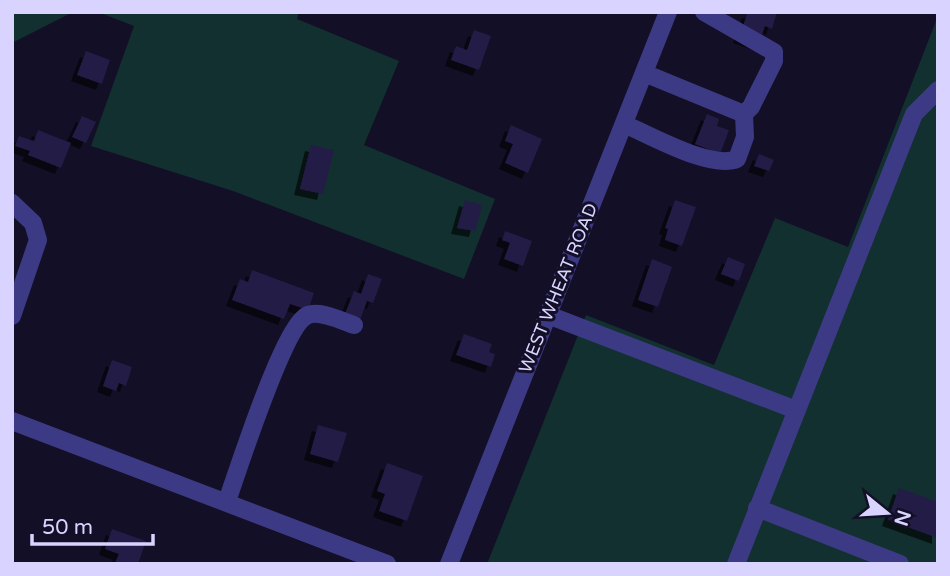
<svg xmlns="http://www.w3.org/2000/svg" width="950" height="576" font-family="'Varela Round',sans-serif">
	<defs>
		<filter id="shadow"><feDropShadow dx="-6" dy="6" stdDeviation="0" flood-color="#0009"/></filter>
	</defs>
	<rect width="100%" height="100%" fill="#130f26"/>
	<path fill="#12302f" d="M 13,12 L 73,12 L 12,43 Z
		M 98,12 L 299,12 L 297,19 L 399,61 L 364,145 L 495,199 L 464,279 L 233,191 L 91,146 L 134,26 Z
		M 936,21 L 938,564 L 487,564 L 586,315 L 714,365 L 775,218 L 848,247 Z"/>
	<path fill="#241b47" filter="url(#shadow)" d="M 748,12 L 777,12 L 772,29 L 765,26 L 759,44 L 739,37 Z
		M 474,30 L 491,36 L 479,70 L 451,60 L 456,46 L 467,50 Z
		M 86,51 L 110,60 L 102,84 L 77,75 Z
		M 707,114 L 719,119 L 717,126 L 729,130 L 720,154 L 695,144 Z
		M 82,116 L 96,122 L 86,143 L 72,137 Z
		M 511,125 L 542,139 L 528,173 L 505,163 L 513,144 L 505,141 Z
		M 38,130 L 71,143 L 61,168 L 28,155 L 30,151 L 15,146 L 19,136 L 34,141 Z
		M 311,145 L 334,150 L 323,194 L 300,189 Z
		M 759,154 L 774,160 L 769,171 L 754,166 Z
		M 465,200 L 482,205 L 475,231 L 457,228 Z
		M 675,200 L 696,207 L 682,246 L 665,240 L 668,229 L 665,228 Z
		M 505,231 L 532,241 L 523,266 L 504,259 L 510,243 L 502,240 Z
		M 728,257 L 745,264 L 739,281 L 721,274 Z
		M 652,259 L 672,267 L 658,307 L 638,300 Z
		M 252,270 L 314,293 L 308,310 L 290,304 L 284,319 L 232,300 L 240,279 L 248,282 Z
		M 368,274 L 382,279 L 373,303 L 367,301 L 360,320 L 345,314 L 354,291 L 361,294 Z
		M 464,334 L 492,344 L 489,352 L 495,354 L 491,367 L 456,355 Z
		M 112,360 L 132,367 L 126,386 L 119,383 L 116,391 L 103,386 Z
		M 318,425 L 347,433 L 338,462 L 310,454 Z
		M 387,463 L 423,476 L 407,521 L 379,511 L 385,494 L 377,491 Z
		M 899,488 L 938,502 L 938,538 L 888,520 Z
		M 112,529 L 146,541 L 138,564 L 115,563 L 119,554 L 105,549 Z"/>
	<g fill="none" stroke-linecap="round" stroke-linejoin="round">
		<path stroke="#3d3a85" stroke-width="18" d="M 644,73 L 744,114
			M 624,124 C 650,135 711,170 737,159 L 745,137 L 744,114 L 751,107 L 774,61 L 774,52 L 704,12
			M 12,203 L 33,223 L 38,240 L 12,316
			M 548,315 L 796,410
			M 12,421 L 387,564
			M 227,501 C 238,471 284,324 308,315 C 321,310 341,321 354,325
			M 757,508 L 900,564
			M 449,564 L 668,12
			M 736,564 L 914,114 L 938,90"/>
	</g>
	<g text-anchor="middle" stroke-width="6" stroke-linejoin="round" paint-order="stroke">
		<g font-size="18" fill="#d9d4ff" stroke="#130f26">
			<text transform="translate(558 288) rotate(-68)" y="6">WEST WHEAT ROAD</text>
		</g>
	</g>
	<rect width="950" height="576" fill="none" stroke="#d9d4ff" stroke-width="28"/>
	<g transform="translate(887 513) rotate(108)" stroke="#130f26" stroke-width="5" paint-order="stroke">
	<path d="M0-5L12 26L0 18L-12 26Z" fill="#d9d4ff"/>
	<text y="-10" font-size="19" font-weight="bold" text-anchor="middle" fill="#d9d4ff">N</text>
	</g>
	<path d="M32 534v10h121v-10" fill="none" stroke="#d9d4ff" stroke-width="3.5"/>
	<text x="42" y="534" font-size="21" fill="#d9d4ff" stroke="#130f26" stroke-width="5" paint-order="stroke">50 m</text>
</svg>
